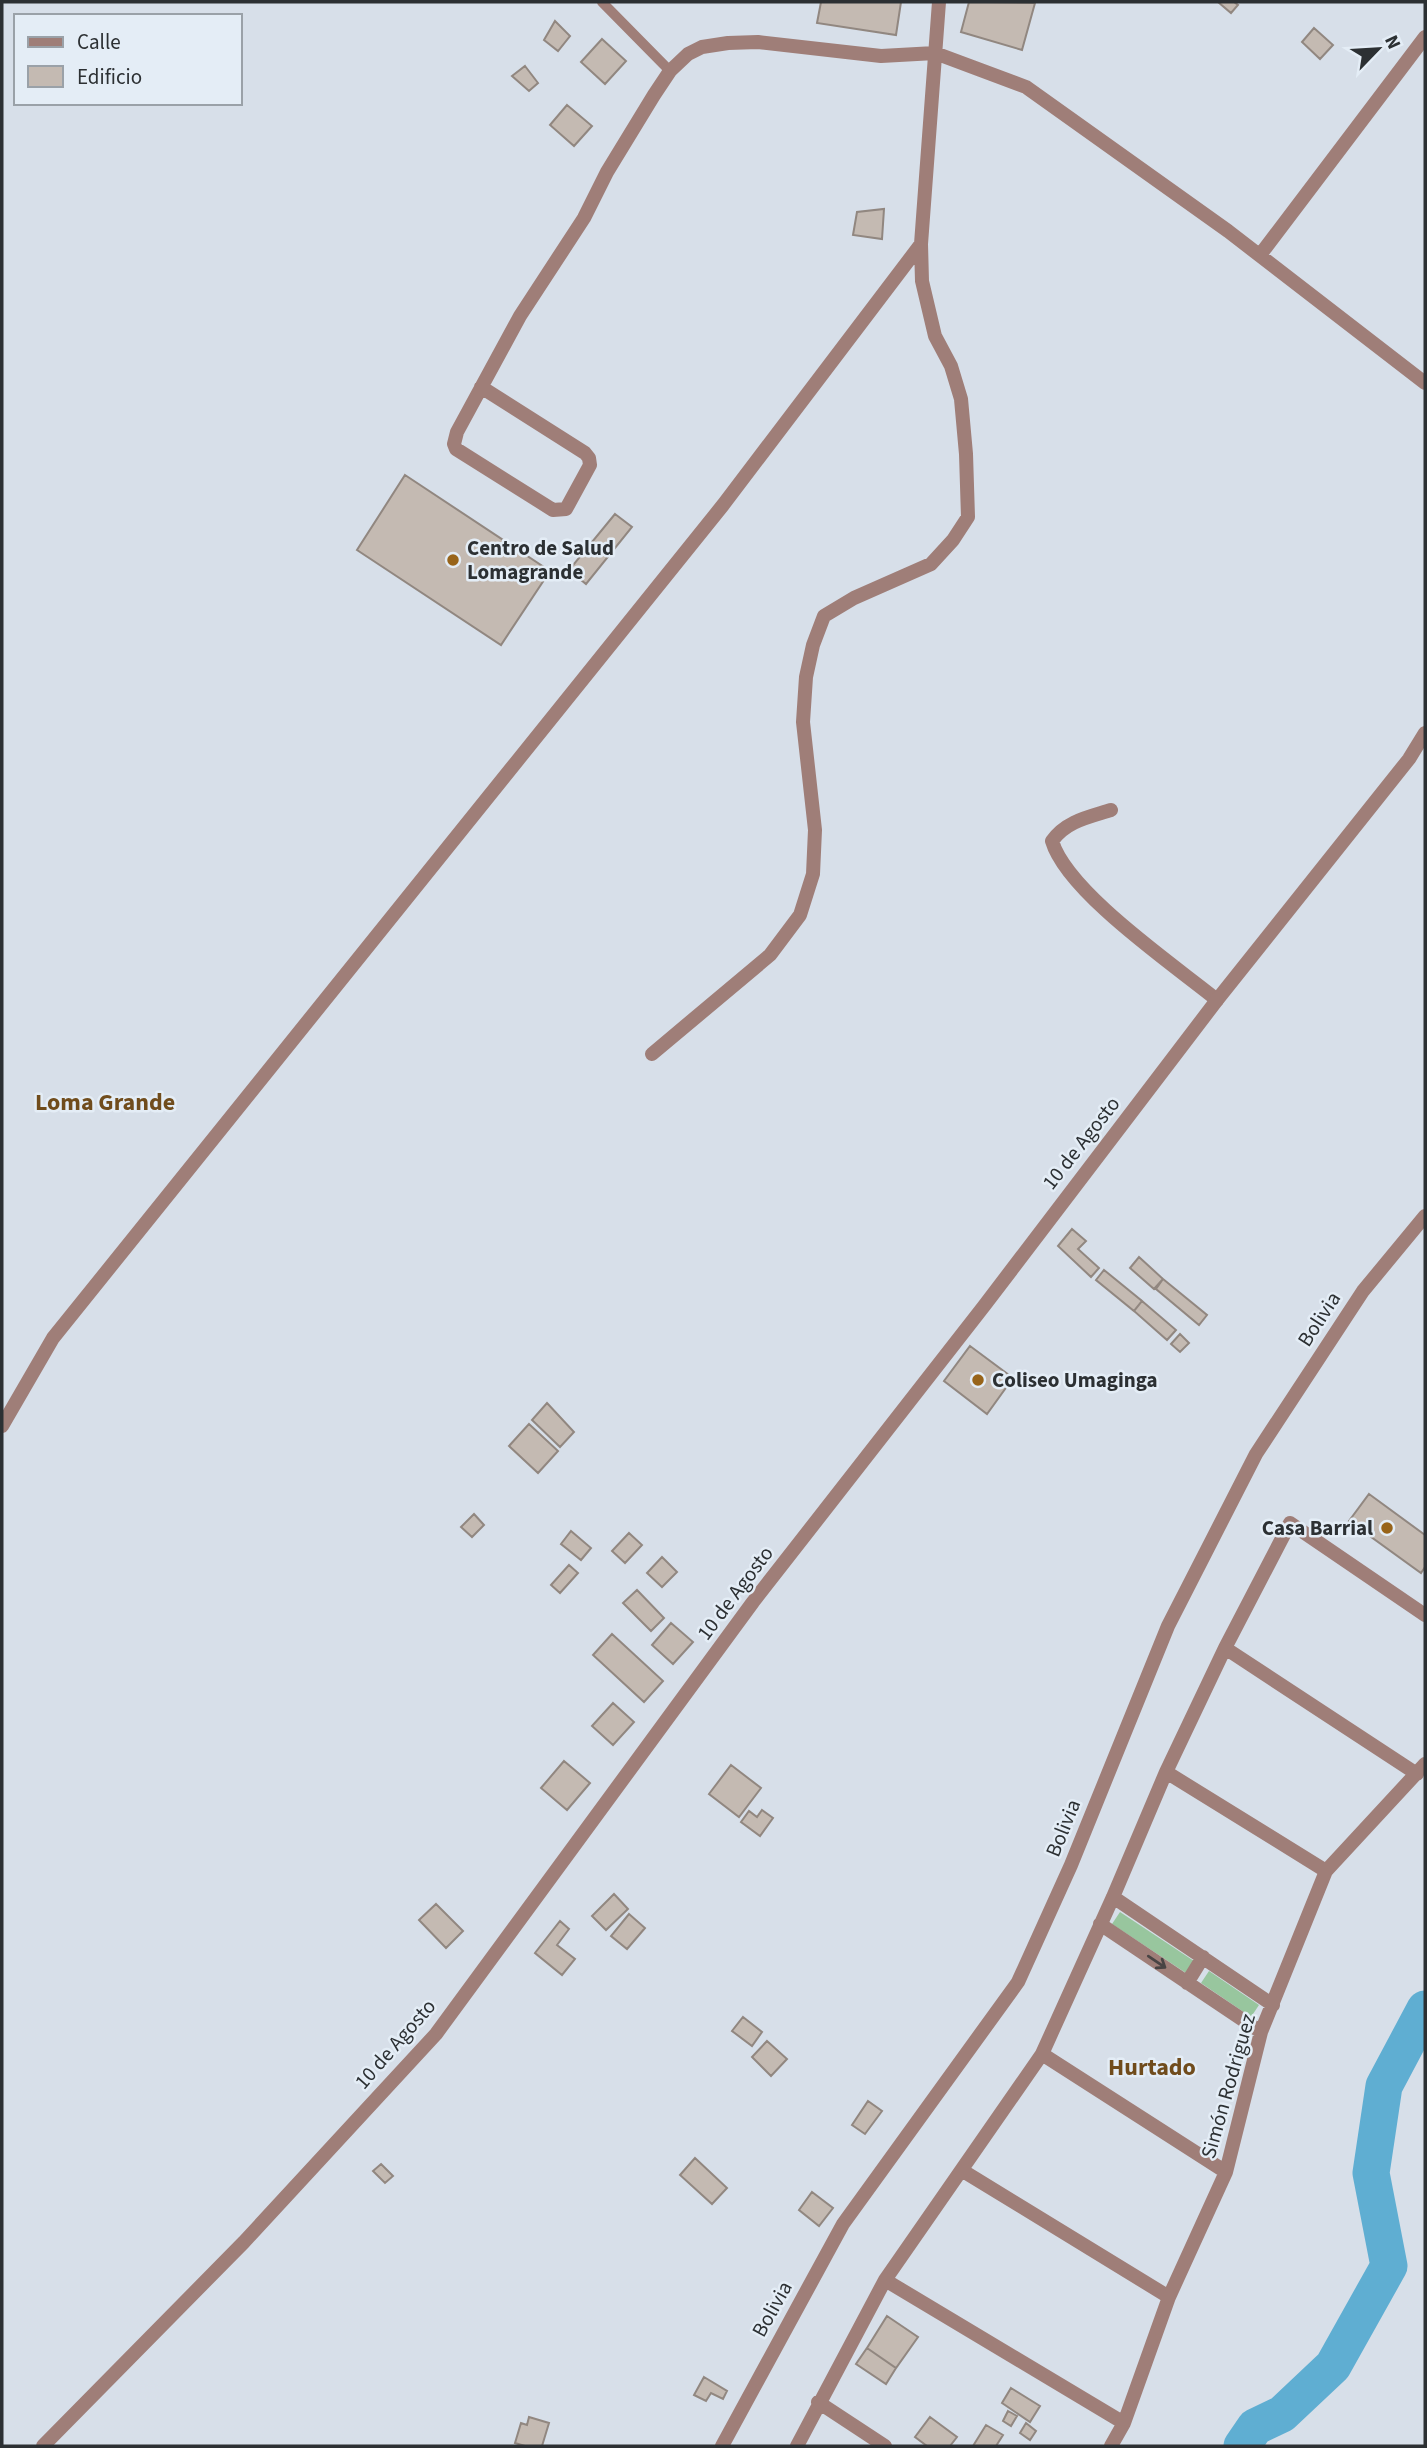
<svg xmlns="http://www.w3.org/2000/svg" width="1427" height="2448" font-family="'Source Sans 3',sans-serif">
	<rect width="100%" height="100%" fill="#d7dfe9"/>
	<path fill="#98c69e" d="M 1120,1912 L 1194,1961 L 1186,1973 L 1112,1924 Z
		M 1209,1971 L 1259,2005 L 1251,2017 L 1201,1983 Z"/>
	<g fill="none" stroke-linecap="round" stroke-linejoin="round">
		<path stroke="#5faed2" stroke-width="37" d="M 1242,2446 L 1255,2427 L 1282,2414 L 1333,2366 L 1389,2266 L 1371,2173 L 1384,2086 L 1425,2009"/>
	</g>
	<path fill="#c4bab2" stroke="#918780" stroke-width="2" d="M 821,2 L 901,2 L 896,35 L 817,23 Z
		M 969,2 L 1035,3 L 1022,50 L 961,32 Z
		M 1218,2 L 1234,2 L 1238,5 L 1231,13 Z
		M 555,21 L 570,36 L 558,51 L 544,40 Z
		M 1314,28 L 1333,45 L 1320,59 L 1302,42 Z
		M 602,39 L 626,61 L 605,84 L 581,62 Z
		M 525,66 L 538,83 L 529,91 L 512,76 Z
		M 567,105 L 592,126 L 574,146 L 550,125 Z
		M 884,209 L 882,239 L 853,235 L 857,212 Z
		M 405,475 L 550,571 L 501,645 L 357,550 Z
		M 615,514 L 632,527 L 586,584 L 569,570 Z
		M 1072,1229 L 1086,1241 L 1078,1249 L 1099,1268 L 1091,1277 L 1058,1246 Z
		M 1139,1257 L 1163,1279 L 1154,1289 L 1130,1268 Z
		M 1104,1270 L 1142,1301 L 1134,1311 L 1096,1280 Z
		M 1163,1279 L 1207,1315 L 1199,1325 L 1156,1289 Z
		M 1142,1301 L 1176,1330 L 1167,1340 L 1134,1311 Z
		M 1180,1334 L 1189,1343 L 1180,1352 L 1171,1344 Z
		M 970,1346 L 1013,1378 L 987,1414 L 944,1381 Z
		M 547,1403 L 574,1432 L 560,1447 L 532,1420 Z
		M 529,1424 L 558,1451 L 538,1473 L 509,1446 Z
		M 1369,1494 L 1425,1535 L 1425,1567 L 1421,1573 L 1349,1521 Z
		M 474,1514 L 484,1525 L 472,1537 L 461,1527 Z
		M 571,1531 L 591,1548 L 581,1560 L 561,1544 Z
		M 629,1533 L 642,1545 L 625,1563 L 612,1551 Z
		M 662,1557 L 677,1572 L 662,1587 L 647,1573 Z
		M 569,1565 L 578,1573 L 560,1593 L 551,1585 Z
		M 637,1590 L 664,1618 L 651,1631 L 623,1603 Z
		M 671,1623 L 693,1642 L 673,1664 L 652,1645 Z
		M 612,1634 L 663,1681 L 644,1702 L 593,1655 Z
		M 613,1703 L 634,1722 L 613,1745 L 592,1726 Z
		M 564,1761 L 590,1783 L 567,1810 L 541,1788 Z
		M 731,1765 L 761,1788 L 739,1817 L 709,1794 Z
		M 762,1810 L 773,1818 L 760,1836 L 741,1822 L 749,1811 L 757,1817 Z
		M 614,1894 L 628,1909 L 606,1930 L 592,1916 Z
		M 436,1904 L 463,1931 L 446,1948 L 419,1920 Z
		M 629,1914 L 645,1928 L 627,1949 L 611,1936 Z
		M 560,1921 L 569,1929 L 557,1945 L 575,1959 L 562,1975 L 535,1953 Z
		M 743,2017 L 762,2032 L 752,2046 L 732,2031 Z
		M 767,2041 L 787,2059 L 771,2076 L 752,2057 Z
		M 868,2101 L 882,2111 L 865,2134 L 852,2125 Z
		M 695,2158 L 727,2188 L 712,2204 L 680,2175 Z
		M 381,2164 L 393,2176 L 385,2183 L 373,2171 Z
		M 812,2192 L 833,2208 L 819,2226 L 799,2210 Z
		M 887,2316 L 918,2337 L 896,2368 L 867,2348 Z
		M 867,2348 L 896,2368 L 886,2384 L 856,2364 Z
		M 704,2377 L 727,2391 L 723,2399 L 711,2393 L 706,2401 L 694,2395 Z
		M 1011,2388 L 1040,2406 L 1030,2422 L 1002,2403 Z
		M 1008,2411 L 1017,2416 L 1011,2426 L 1003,2421 Z
		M 529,2417 L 549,2423 L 542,2446 L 525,2446 L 515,2443 L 521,2423 L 527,2425 Z
		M 930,2417 L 957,2437 L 950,2446 L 927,2446 L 915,2437 Z
		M 1026,2423 L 1036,2431 L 1030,2440 L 1020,2433 Z
		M 986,2425 L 1003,2435 L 996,2446 L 973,2446 Z"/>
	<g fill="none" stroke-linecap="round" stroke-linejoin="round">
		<path stroke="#9f7e78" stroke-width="10" d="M 602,2 L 670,71"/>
		<path stroke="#9f7e78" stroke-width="14" d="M 1260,255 L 1425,37
			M 481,387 L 585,453 L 589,458 L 590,465 L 566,509 L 553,510 L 456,449 L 454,444 L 457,432 L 520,316 L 584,218 L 607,172 L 654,95 L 670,71 L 688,54 L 702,47 L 728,43 L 758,42 L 881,56 L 935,53 L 1026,87 L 1228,231 L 1425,383
			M 1111,810 C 1089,817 1066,821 1052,841 C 1067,892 1174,965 1217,1000
			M 652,1054 L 770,955 L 800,915 L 813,874 L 815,830 L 803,722 L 806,677 L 813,645 L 824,616 L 854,598 L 931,564 L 953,540 L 968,517 L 966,454 L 961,399 L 951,366 L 935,336 L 922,281 L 921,244 L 939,2
			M 2,1426 L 53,1338 L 723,505 L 921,244
			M 1225,1648 L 1417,1774
			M 1166,1772 L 1326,1871
			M 1113,1897 L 1273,2005
			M 1100,1924 L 1261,2032
			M 1187,1983 L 1203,1957
			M 1042,2054 L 1226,2172
			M 963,2171 L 1169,2297
			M 885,2280 L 1124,2423
			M 818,2402 L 885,2446
			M 797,2446 L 885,2280 L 1042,2054 L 1113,1897 L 1166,1772 L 1225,1648 L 1290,1523 L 1425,1615
			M 1111,2446 L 1124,2423 L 1169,2297 L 1226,2172 L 1261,2032 L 1326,1871 L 1425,1764"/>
		<path stroke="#9f7e78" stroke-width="14" d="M 43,2446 L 244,2242 L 436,2034 L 753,1602 L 984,1306 L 1217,1000 L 1409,759 L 1425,733
			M 722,2446 L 843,2224 L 1018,1982 L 1071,1865 L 1168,1626 L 1256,1454 L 1363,1291 L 1425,1216"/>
	</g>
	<defs><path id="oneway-shaft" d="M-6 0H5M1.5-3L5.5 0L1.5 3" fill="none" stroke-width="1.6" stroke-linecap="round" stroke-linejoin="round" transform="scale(1.75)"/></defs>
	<use stroke="#494444" href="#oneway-shaft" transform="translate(1157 1962) rotate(34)"/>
	<g fill="#98641a" stroke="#e4edf6" stroke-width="2.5">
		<circle cx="453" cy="560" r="7"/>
		<circle cx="978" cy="1380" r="7"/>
		<circle cx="1387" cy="1528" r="7"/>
	</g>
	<g text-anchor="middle" stroke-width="5" stroke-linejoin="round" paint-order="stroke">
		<g font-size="21" font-weight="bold" fill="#2c3033" stroke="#e4edf6" text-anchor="start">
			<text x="467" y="555">Centro de Salud<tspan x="467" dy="24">Lomagrande</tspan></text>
			<text x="992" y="1387">Coliseo Umaginga</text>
			<text x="1373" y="1535" text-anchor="end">Casa Barrial</text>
		</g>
		<g font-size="21" fill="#2c3033" stroke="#e4edf6">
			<text transform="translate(1081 1143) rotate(-52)" y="7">10 de Agosto</text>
			<text transform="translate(1319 1319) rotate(-57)" y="7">Bolivia</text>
			<text transform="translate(735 1593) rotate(-53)" y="7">10 de Agosto</text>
			<text transform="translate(1063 1828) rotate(-68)" y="7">Bolivia</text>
			<text transform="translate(395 2044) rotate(-49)" y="7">10 de Agosto</text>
			<text transform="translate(1228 2086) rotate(-74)" y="7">Simón Rodriguez</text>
			<text transform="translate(772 2309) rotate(-61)" y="7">Bolivia</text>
		</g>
		<g font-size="24" font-weight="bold" fill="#704c1c" stroke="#e4edf6">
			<text x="105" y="1110">Loma Grande</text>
			<text x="1152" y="2075">Hurtado</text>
		</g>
	</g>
	<rect width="1427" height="2448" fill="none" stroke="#2c3033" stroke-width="7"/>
	<rect x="14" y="14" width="228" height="91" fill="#e4edf6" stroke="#9aa1a8" stroke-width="2"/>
	<rect x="28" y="37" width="35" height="10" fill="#9f7e78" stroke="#9aa1a8" stroke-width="2"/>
	<text x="77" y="49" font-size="21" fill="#2c3033">Calle</text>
	<rect x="28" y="66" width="35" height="21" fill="#c4bab2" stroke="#9aa1a8" stroke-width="2"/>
	<text x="77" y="84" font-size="21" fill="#2c3033">Edificio</text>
	<g transform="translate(1378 49) rotate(65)" stroke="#e4edf6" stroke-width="5" paint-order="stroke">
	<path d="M0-5L12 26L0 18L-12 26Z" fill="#2c3033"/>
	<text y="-10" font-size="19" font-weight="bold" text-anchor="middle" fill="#2c3033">N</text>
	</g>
</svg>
